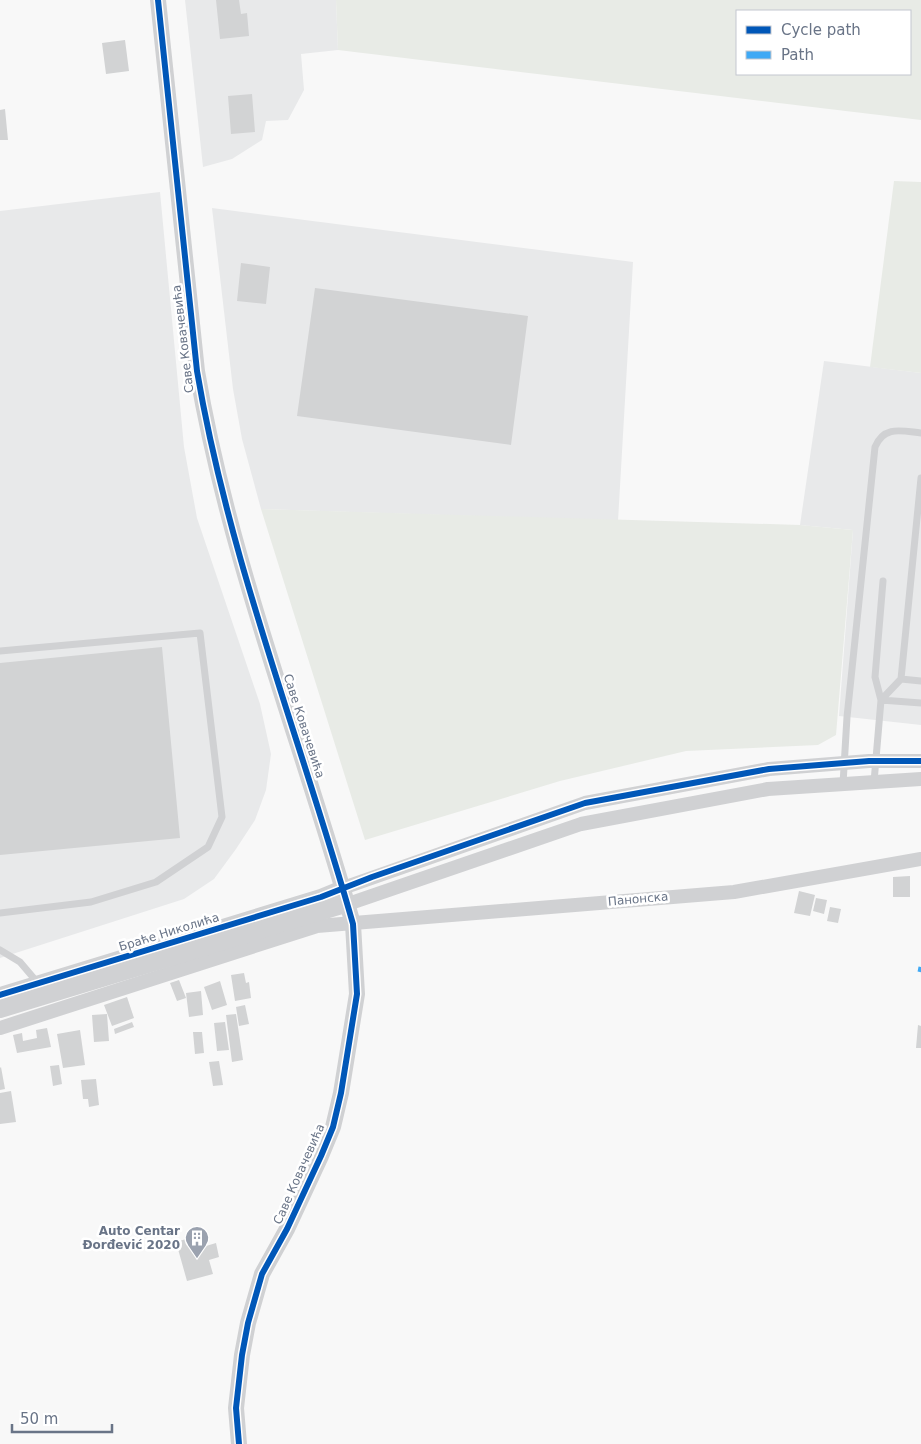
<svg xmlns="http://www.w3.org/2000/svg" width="921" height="1444" font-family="'DejaVu Sans',sans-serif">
	<rect width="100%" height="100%" fill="#f8f8f8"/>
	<path fill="#e8e9ea" d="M 185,0 L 336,0 L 338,50 L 301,54 L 304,90 L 288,120 L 266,121 L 262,140 L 232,159 L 203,167 Z
		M 160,192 L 184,447 L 197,518 L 260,704 L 271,754 L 266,790 L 255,820 L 236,849 L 214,879 L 184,899 L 0,958 L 0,211 Z
		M 212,208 L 633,262 L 618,521 L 261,509 L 242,439 L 233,389 Z
		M 824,361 L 921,373 L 921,725 L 839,716 L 853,530 L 800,525 Z"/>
	<path fill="#e8ebe6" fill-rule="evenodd" d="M 336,0 L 921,0 L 921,120 L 338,50 ZM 910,11 L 910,74 L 737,74 L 737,11 Z
		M 894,181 L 921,182 L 921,373 L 870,367 Z
		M 261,509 L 800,525 L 853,530 L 836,735 L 818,745 L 686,751 L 560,781 L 365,840 Z"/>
	<path fill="#d2d3d4" d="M 216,0 L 239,0 L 241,14 L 247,13 L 249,36 L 220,39 Z
		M 125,40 L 129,71 L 106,74 L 102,43 Z
		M 252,94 L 255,132 L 231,134 L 228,96 Z
		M 5,109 L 8,140 L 0,140 L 0,110 Z
		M 241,263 L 270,267 L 266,304 L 237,301 Z
		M 315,288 L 528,316 L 511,445 L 297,416 Z
		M 162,647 L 180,838 L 0,855 L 0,663 Z
		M 910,876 L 910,897 L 893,897 L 893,877 Z
		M 799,891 L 815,895 L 810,916 L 794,913 Z
		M 816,898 L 827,900 L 824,914 L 813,911 Z
		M 830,907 L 841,909 L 838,923 L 827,921 Z
		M 244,973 L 246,983 L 249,982 L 251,998 L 235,1001 L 231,975 Z
		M 179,980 L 186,998 L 177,1001 L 170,983 Z
		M 220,981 L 227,1005 L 212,1010 L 204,987 Z
		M 201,991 L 203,1015 L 189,1017 L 186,993 Z
		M 127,997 L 134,1018 L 112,1026 L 104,1005 Z
		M 245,1005 L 249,1024 L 239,1026 L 236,1007 Z
		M 107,1014 L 109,1041 L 94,1042 L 92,1015 Z
		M 236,1014 L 243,1060 L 232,1062 L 226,1015 Z
		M 132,1022 L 134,1027 L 115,1034 L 114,1029 Z
		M 225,1022 L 229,1050 L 217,1051 L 214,1023 Z
		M 918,1025 L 921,1026 L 921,1048 L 916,1048 Z
		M 47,1028 L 51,1047 L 17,1053 L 13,1035 L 22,1033 L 23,1041 L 37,1038 L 36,1030 Z
		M 80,1030 L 85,1065 L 63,1068 L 57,1034 Z
		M 193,1032 L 202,1032 L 204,1053 L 195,1054 Z
		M 219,1061 L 223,1085 L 213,1086 L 209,1062 Z
		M 59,1065 L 62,1084 L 53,1086 L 50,1066 Z
		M 1,1067 L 5,1089 L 0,1090 L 0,1068 Z
		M 96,1079 L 99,1105 L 89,1107 L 88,1099 L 83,1099 L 81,1080 Z
		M 11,1091 L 16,1122 L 0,1124 L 0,1093 Z
		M 203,1234 L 206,1246 L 216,1243 L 219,1257 L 209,1260 L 213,1274 L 187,1281 L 176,1242 Z"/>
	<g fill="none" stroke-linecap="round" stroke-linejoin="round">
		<path stroke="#d0d1d3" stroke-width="7" d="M 883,581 L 875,677 L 881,700 L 921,703
			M 0,651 L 200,633 L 222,817 L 208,847 L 156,882 L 91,902 L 0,913
			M 901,679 L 921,478
			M 874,782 L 881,700 L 901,679 L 921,681
			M 843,784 L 847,717 L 875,447 C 884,425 902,431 921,433
			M 0,950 L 20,962 L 37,982"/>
		<path stroke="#d0d1d3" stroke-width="14" d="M 343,888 L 585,803 L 769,769 L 869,761 L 921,761
			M 348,904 L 581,824 L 768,789 L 921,779
			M 0,1028 L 317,926 L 734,892 L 921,859"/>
		<path stroke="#d0d1d3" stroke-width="16" d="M 158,0 L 197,371 C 229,560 301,740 353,924 L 357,994 L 341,1093 L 333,1127 L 321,1156 L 287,1229 L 262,1274 L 248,1323 L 242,1355 L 236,1408 L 239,1444
			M 0,995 L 321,897 L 343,888
			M 0,1010 L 348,904"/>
		<path stroke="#3fa9f5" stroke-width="5" stroke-dasharray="10 5" stroke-linecap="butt" d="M 920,972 L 921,967"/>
		<g stroke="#fff" stroke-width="9">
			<path id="cycleway" d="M 158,0 L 197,371 C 229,560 301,740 353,924 L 357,994 L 341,1093 L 333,1127 L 321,1156 L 287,1229 L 262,1274 L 248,1323 L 242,1355 L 236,1408 L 239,1444
				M 0,995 L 321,897 L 372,877 L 585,803 L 769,769 L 869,761 L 921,761"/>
		</g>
		<use href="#cycleway" stroke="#0057b8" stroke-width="6"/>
	</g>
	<defs>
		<g id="building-pin" transform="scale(1.25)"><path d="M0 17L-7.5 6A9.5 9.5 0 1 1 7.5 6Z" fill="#9ba2af" stroke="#fff"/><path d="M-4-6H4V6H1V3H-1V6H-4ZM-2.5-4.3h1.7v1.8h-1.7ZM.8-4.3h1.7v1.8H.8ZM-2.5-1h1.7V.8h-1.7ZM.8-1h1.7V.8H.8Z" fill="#fff"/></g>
	</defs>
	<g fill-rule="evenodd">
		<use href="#building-pin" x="197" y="1238"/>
	</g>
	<g text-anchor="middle" stroke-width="5" stroke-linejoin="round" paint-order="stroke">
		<g font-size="12" fill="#697487" stroke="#fff">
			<text transform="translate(183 339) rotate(-97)" y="4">Саве Ковачевића</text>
			<text transform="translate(304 726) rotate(72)" y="4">Саве Ковачевића</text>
			<text transform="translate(638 899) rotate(-5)" y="4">Панонска</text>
			<text transform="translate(169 932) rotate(-17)" y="4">Браће Николића</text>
			<text transform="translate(299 1174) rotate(-66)" y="4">Саве Ковачевића</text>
		</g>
		<g font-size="12" font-weight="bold" fill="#697487" stroke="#fff" text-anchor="end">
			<text x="180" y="1235">Auto Centar<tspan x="180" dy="14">Đorđević 2020</tspan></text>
		</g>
	</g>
	<rect x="736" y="10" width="175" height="65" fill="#ffffff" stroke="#c3c7cf"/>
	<rect x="746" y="26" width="25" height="8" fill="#0057b8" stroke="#c3c7cf"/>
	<text x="781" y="35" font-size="15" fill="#697487">Cycle path</text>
	<rect x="746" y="51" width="25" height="8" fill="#3fa9f5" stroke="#c3c7cf"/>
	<text x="781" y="60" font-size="15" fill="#697487">Path</text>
	<path d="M12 1424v8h100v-8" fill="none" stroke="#697487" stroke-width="2.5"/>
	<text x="20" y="1424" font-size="15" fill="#697487" stroke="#ffffff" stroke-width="4" paint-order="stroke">50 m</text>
</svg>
